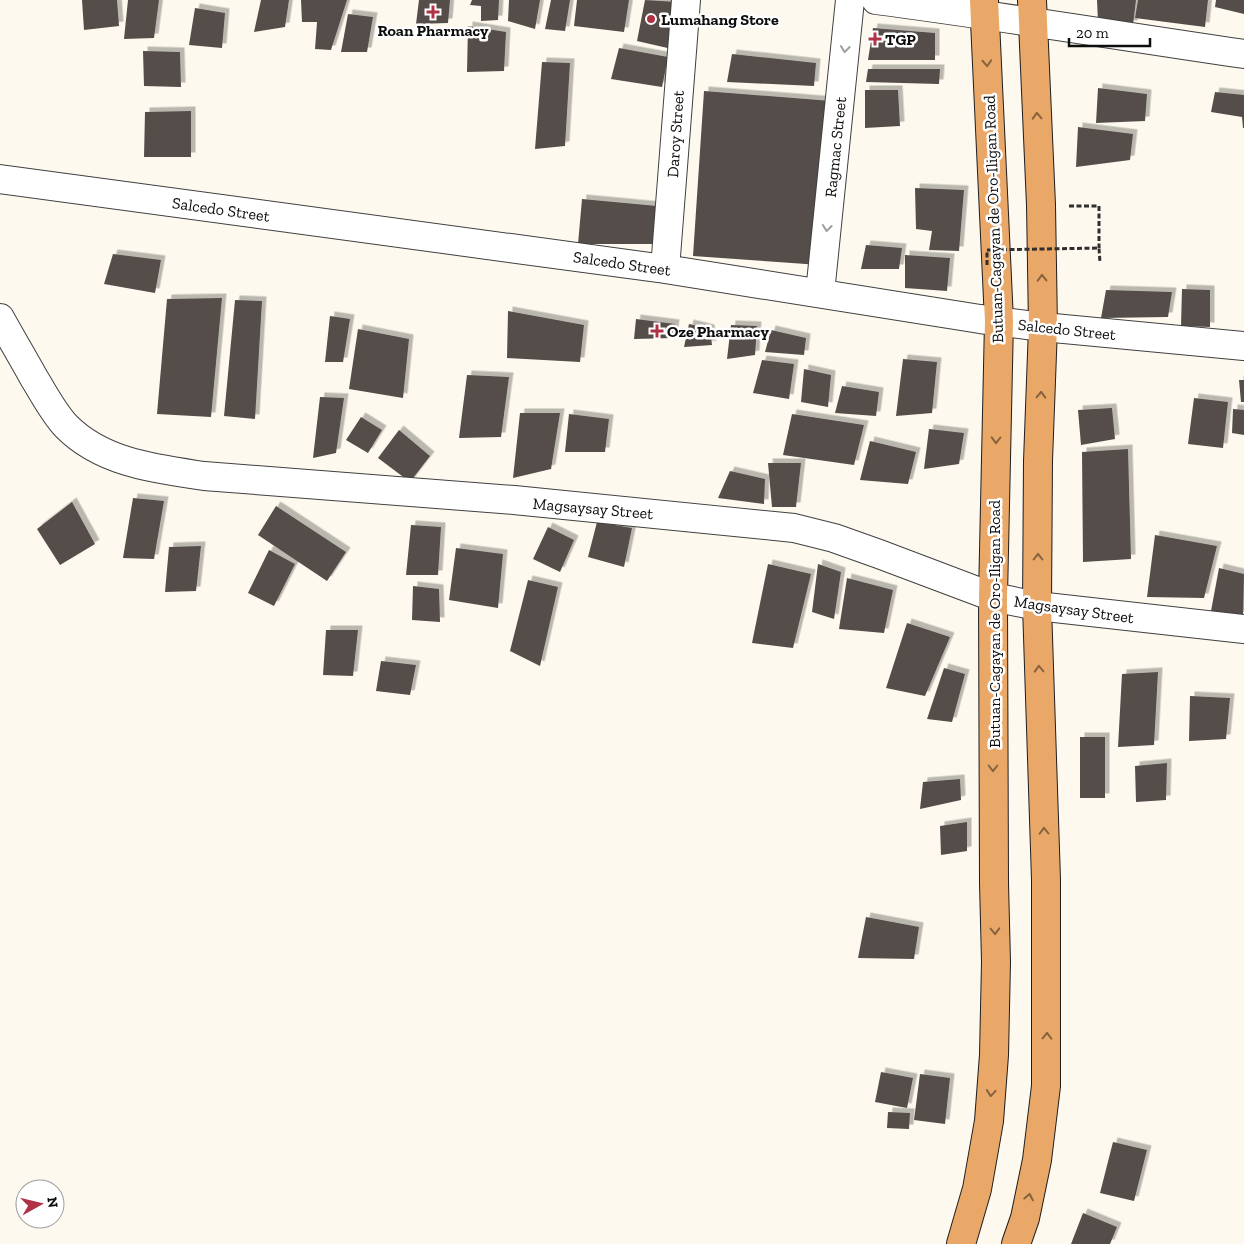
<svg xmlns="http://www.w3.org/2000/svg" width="1244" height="1244" font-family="'Zilla Slab',serif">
	<defs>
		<filter id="shadow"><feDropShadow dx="4.5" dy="-4.5" stdDeviation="0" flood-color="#0004"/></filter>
	</defs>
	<rect width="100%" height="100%" fill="#fdf9ee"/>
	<path fill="#544d4a" filter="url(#shadow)" d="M 82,0 L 117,0 L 119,26 L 84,30 Z
		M 128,0 L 159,0 L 154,38 L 124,39 Z
		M 261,0 L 289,0 L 285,27 L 254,32 Z
		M 301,0 L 347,0 L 331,50 L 315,49 L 317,22 L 302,22 Z
		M 419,0 L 450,0 L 448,23 L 416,24 Z
		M 472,0 L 499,0 L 498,20 L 481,21 L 481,6 L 470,5 Z
		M 509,0 L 540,0 L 535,29 L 508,21 Z
		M 551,0 L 570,0 L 565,31 L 545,29 Z
		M 577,0 L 629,0 L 624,32 L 574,26 Z
		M 645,0 L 677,2 L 672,49 L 637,41 Z
		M 1097,0 L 1136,0 L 1133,25 L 1098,22 Z
		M 1138,0 L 1208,0 L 1205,27 L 1135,18 Z
		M 1216,0 L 1244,0 L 1244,14 L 1215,7 Z
		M 195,8 L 225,13 L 222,48 L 189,45 Z
		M 348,14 L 373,17 L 367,52 L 341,52 Z
		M 468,26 L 506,32 L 504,71 L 467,72 Z
		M 873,28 L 935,33 L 935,60 L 868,60 Z
		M 619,48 L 668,57 L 662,87 L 611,79 Z
		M 143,51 L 180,52 L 181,87 L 144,86 Z
		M 732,54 L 816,63 L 814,86 L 727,82 Z
		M 542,62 L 570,63 L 565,146 L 535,149 Z
		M 868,69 L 940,69 L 939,84 L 866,82 Z
		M 1098,88 L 1147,94 L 1145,121 L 1096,123 Z
		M 865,90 L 898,90 L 900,126 L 865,128 Z
		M 704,91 L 831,101 L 820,265 L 693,256 Z
		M 1215,92 L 1244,95 L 1244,128 L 1243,128 L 1242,117 L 1211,112 Z
		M 191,111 L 191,157 L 144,157 L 145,112 Z
		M 1078,127 L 1133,134 L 1130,160 L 1076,167 Z
		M 915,188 L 964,190 L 959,251 L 929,250 L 932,231 L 916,229 Z
		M 582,199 L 657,206 L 655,244 L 578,244 Z
		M 866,245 L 902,248 L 899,269 L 861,269 Z
		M 113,254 L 161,260 L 155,293 L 104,284 Z
		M 905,255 L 950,258 L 947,291 L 905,288 Z
		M 1182,289 L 1210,290 L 1210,327 L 1181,326 Z
		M 1106,290 L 1172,292 L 1168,317 L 1101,318 Z
		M 222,298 L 211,417 L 157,414 L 167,299 Z
		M 235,300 L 262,301 L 255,419 L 224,416 Z
		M 508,311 L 584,325 L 580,362 L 507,358 Z
		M 330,316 L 350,319 L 343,362 L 325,362 Z
		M 636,319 L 675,324 L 673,338 L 634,339 Z
		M 689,324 L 710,329 L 712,345 L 684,347 Z
		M 731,325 L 757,326 L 755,355 L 727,359 Z
		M 358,329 L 409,339 L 403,398 L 349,389 Z
		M 771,330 L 806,338 L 804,355 L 765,352 Z
		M 903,359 L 937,362 L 932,413 L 896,416 Z
		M 762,360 L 794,364 L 789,399 L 753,393 Z
		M 804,369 L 831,375 L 828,407 L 801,402 Z
		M 467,375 L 509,377 L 501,437 L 459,438 Z
		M 1239,380 L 1244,380 L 1244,402 L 1241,402 Z
		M 842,386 L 879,392 L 876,416 L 835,413 Z
		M 320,397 L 344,398 L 336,453 L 313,458 Z
		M 1194,398 L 1228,402 L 1223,448 L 1188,444 Z
		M 1112,408 L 1115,439 L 1081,445 L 1078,410 Z
		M 1233,409 L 1244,410 L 1244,435 L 1232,433 Z
		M 520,413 L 560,413 L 551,469 L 513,478 Z
		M 569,414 L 609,419 L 605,452 L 565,452 Z
		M 792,414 L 864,425 L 854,465 L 783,455 Z
		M 361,417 L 382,430 L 368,453 L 346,440 Z
		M 929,429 L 964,433 L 959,464 L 924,469 Z
		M 399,430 L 430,456 L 410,482 L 378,458 Z
		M 870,441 L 916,452 L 908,484 L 860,480 Z
		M 1128,449 L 1131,559 L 1083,562 L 1082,452 Z
		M 768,463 L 801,463 L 796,507 L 772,507 Z
		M 730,471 L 765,479 L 764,504 L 718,498 Z
		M 133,498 L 164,501 L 154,559 L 123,558 Z
		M 72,502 L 95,544 L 60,565 L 37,529 Z
		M 276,506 L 346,552 L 327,581 L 258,535 Z
		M 597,522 L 632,528 L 624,567 L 588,557 Z
		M 411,525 L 441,527 L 438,575 L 406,575 Z
		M 548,527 L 574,540 L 560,572 L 533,559 Z
		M 1155,535 L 1217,546 L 1204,598 L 1147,597 Z
		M 201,546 L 196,591 L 165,592 L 169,547 Z
		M 456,548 L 503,554 L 498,608 L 449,600 Z
		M 269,550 L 295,564 L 274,606 L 248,593 Z
		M 768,564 L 811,574 L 793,648 L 752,643 Z
		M 818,564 L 841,572 L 834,619 L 812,612 Z
		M 1219,568 L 1244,574 L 1243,617 L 1211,611 Z
		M 847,578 L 893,590 L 884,633 L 839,629 Z
		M 528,580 L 558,587 L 540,666 L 510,651 Z
		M 413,586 L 439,589 L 440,622 L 412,620 Z
		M 907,623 L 950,637 L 925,696 L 886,688 Z
		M 326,630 L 358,630 L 353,676 L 323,675 Z
		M 381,661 L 416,665 L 410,695 L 376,691 Z
		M 944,668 L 965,674 L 952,722 L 927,719 Z
		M 1158,672 L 1154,745 L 1118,747 L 1122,674 Z
		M 1190,696 L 1230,698 L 1226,739 L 1189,741 Z
		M 1080,737 L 1105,737 L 1105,798 L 1080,798 Z
		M 1167,763 L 1166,800 L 1136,802 L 1135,766 Z
		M 960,779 L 961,800 L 920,809 L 923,782 Z
		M 967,822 L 967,851 L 941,855 L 940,826 Z
		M 866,917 L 919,927 L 914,959 L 858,958 Z
		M 881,1072 L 913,1078 L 907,1108 L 875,1102 Z
		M 920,1074 L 950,1078 L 945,1124 L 914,1120 Z
		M 888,1112 L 910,1113 L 909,1129 L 887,1128 Z
		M 1113,1142 L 1147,1150 L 1134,1201 L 1100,1193 Z
		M 1083,1213 L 1117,1227 L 1110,1244 L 1071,1244 Z"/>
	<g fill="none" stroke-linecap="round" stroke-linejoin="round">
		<g stroke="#404040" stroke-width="30">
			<path id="minor" d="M 876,0 C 999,16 1121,36 1244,54
				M 0,179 L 665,269 L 980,319 L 1043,327 L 1244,346
				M 665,269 L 686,0
				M 820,293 L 850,0"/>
		</g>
		<g stroke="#404040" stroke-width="30">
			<path id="tertiary" d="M 0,318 C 11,338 23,358 34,378 C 44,394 53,412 66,426 C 102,463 157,469 204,476 L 514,500 L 794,528 L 834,538 L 879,554 L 993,597 L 1037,606 L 1244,629"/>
		</g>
		<g stroke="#1e1e1e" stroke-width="30">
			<path id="trunk" d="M 961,1244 L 977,1189 L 989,1121 L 994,1055 L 996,962 L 994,883 L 993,597 L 999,321 L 984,0
				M 1016,1244 L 1025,1218 L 1037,1160 L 1046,1086 L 1046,880 L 1037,606 L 1038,461 L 1043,327 L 1041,205 L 1032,0"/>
		</g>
		<path stroke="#2f2f2f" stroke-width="3" stroke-dasharray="5 2.5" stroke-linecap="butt" d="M 1069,206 L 1099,206 L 1099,248"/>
		<use href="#minor" stroke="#fff" stroke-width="28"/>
		<use href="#tertiary" stroke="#fff" stroke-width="28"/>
		<use href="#trunk" stroke="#eaa868" stroke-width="28"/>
		<path stroke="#2f2f2f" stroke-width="3" stroke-dasharray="5 2.5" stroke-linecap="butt" d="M 987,265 L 987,250 L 1099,248 L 1100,263"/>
	</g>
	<defs><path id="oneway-chevron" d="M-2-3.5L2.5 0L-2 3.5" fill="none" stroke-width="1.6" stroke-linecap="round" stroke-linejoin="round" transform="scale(1.25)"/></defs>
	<g stroke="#9e9e9e">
		<use href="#oneway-chevron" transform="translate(845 49) rotate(96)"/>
		<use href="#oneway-chevron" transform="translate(827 228) rotate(96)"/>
	</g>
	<g stroke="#87623f">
		<use href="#oneway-chevron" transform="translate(987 63) rotate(87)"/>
		<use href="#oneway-chevron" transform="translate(1037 116) rotate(-92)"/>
		<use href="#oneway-chevron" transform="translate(1042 278) rotate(-91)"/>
		<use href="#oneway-chevron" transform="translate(1041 395) rotate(-88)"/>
		<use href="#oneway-chevron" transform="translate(996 440) rotate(91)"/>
		<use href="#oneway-chevron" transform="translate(1038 557) rotate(-90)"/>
		<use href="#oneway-chevron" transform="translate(1039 669) rotate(-92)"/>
		<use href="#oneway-chevron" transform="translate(993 768) rotate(90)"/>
		<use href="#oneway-chevron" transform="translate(1044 831) rotate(-92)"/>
		<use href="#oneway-chevron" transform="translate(995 931) rotate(88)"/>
		<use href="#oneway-chevron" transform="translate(1047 1036) rotate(-89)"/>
		<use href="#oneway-chevron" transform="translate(991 1093) rotate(95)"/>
		<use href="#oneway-chevron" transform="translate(1029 1197) rotate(-79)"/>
	</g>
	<g fill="#b03246" stroke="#fff" stroke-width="2">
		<path d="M430.5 4.5h5v5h5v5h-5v5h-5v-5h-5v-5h5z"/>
		<circle cx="651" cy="19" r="5"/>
		<path d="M872.5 31.5h5v5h5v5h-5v5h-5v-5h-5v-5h5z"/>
		<path d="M654.5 323.5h5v5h5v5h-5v5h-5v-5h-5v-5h5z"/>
	</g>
	<g text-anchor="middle" stroke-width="5" stroke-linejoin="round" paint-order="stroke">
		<g font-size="16" font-weight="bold" fill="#0d0d0d" stroke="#fff" text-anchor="start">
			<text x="661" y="25">Lumahang Store</text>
			<text x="433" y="36" text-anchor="middle">Roan Pharmacy</text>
			<text x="885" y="45">TGP</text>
			<text x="667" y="337">Oze Pharmacy</text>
		</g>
		<g font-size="16" fill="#0d0d0d" stroke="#fff">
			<text transform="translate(675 134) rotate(-86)" y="6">Daroy Street</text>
			<text transform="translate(835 147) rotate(-84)" y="6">Ragmac Street</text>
			<text transform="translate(221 209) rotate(8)" y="6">Salcedo Street</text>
			<text transform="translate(993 219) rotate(-92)" y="6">Butuan-Cagayan de Oro-Iligan Road</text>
			<text transform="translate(622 263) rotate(8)" y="6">Salcedo Street</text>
			<text transform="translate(1067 329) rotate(6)" y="6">Salcedo Street</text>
			<text transform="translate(593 508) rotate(5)" y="6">Magsaysay Street</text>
			<text transform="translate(1074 609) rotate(8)" y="6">Magsaysay Street</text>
			<text transform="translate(994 624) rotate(-90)" y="6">Butuan-Cagayan de Oro-Iligan Road</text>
		</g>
	</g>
	<g transform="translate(40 1204) rotate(82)"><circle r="24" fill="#ffffff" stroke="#9e9e9e"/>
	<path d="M0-4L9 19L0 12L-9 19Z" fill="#b03246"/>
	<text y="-8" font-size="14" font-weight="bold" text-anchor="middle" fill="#0d0d0d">N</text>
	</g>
	<path d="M1069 38v8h81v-8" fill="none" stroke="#0d0d0d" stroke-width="2.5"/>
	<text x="1076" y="38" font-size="15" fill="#0d0d0d" stroke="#ffffff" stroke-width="4" paint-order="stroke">20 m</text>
</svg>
